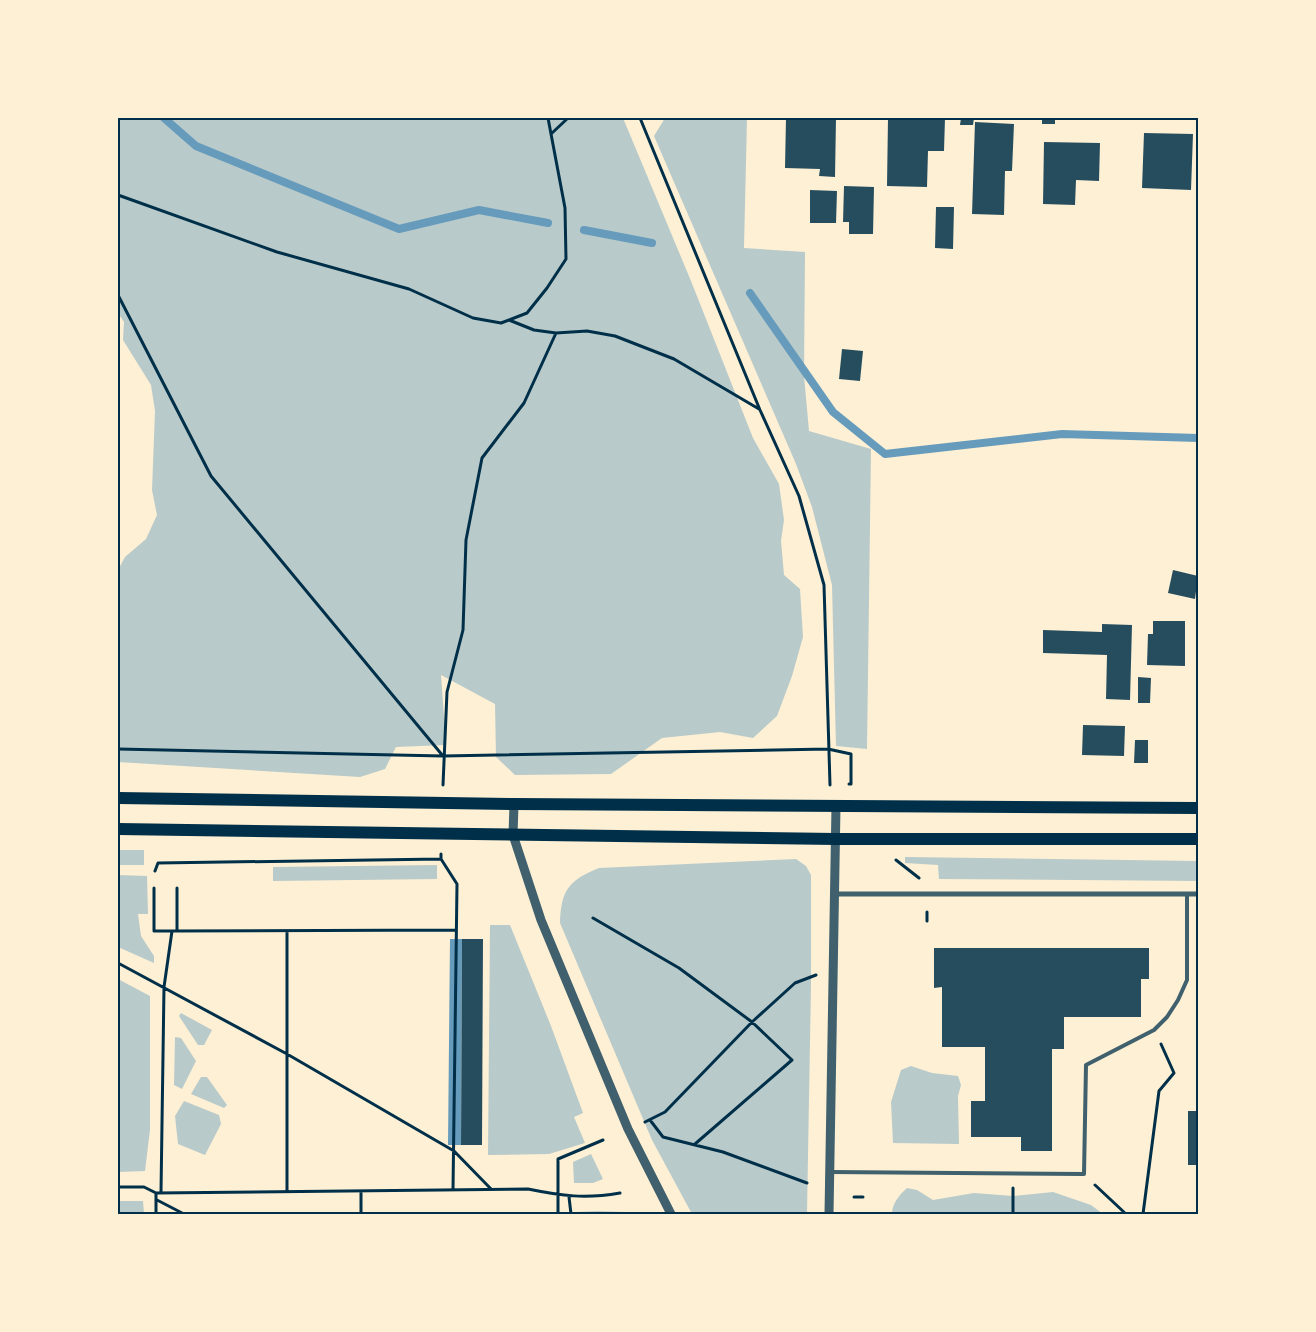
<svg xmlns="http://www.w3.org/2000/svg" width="1316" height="1332" font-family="'Fira Sans Condensed',sans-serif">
	<rect width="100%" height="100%" fill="#fdf0d5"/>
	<path fill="#b9caca" d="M 118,118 L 623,118 L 691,281 L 753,438 L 779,484 L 784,520 L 781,541 L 784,575 L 800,589 L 803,637 L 792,676 L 777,716 L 753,738 L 720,732 L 662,738 L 611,774 L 515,775 L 496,757 L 495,704 L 441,675 L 446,745 L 396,747 L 385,769 L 360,777 L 118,762 L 118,570 L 125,557 L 146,539 L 157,515 L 152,490 L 155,411 L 151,385 L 123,340 L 124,322 L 118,313 Z
		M 665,118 L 747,118 L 744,248 L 805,252 L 804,376 L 809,431 L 871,449 L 867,749 L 836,746 L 832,585 L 812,507 L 796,464 L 654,136 Z
		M 118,850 L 144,850 L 144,865 L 118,865 Z
		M 905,857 L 1198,861 L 1198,881 L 939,879 L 938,865 L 905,863 Z
		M 796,859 L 806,866 L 811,875 L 811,985 L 807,1214 L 692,1214 L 652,1140 L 560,923 C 561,890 569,880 599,868 Z
		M 437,865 L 437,879 L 273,881 L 273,867 Z
		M 118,875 L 147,876 L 148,914 L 138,914 L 141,936 L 154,956 L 154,963 L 118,947 Z
		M 490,925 L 510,925 L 551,1026 L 583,1113 L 574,1117 L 585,1143 L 549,1154 L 488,1155 Z
		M 118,979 L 150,996 L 150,1130 L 145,1171 L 118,1172 Z
		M 181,1013 L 212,1030 L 204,1045 L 198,1045 L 179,1016 Z
		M 175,1037 L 181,1038 L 196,1061 L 182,1089 L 174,1085 Z
		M 911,1066 L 932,1073 L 958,1076 L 961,1085 L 958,1096 L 959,1144 L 893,1143 L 891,1102 L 901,1070 Z
		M 201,1077 L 207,1077 L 227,1105 L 224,1108 L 191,1094 Z
		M 184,1101 L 219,1115 L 221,1124 L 205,1155 L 178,1144 L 175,1116 Z
		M 591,1154 L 603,1179 L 593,1183 L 574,1183 L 573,1162 Z
		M 907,1188 L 917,1190 L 933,1200 L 974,1193 L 1013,1196 L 1053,1192 L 1091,1205 L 1103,1214 L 892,1214 C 892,1204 899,1195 907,1188 Z
		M 118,1201 L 143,1201 L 144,1214 L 118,1214 Z
		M 598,1211 L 625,1212 L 627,1214 L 577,1214 L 575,1212 Z"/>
	<path fill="#669bbc" d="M 450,939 L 462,939 L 461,1145 L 448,1145 Z"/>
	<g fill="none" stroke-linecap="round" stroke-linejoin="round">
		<path stroke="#669bbc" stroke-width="8" d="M 164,118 L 196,146 L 399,229 L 479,210 L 548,223
			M 584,230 L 652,243
			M 750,293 L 833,412 L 885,454 L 1062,434 L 1198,438"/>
	</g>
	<path fill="#264d5e" d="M 786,118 L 836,118 L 835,177 L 819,176 L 820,169 L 785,168 Z
		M 888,118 L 945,118 L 944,151 L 928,151 L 927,187 L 887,186 Z
		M 961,118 L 974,118 L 973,125 L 960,125 Z
		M 1042,118 L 1055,118 L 1055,124 L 1042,124 Z
		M 975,122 L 1014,124 L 1012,171 L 1005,171 L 1004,215 L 972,214 Z
		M 1144,133 L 1193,134 L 1191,190 L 1142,188 Z
		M 1044,142 L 1100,143 L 1099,181 L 1076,180 L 1075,205 L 1043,204 Z
		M 844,186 L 874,187 L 873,234 L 849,234 L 849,222 L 843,222 Z
		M 810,190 L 837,191 L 836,223 L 810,223 Z
		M 936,207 L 954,207 L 953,249 L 935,248 Z
		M 842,349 L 863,351 L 860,381 L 839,379 Z
		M 1173,570 L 1198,576 L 1195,599 L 1168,593 Z
		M 1153,621 L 1185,621 L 1185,666 L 1147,665 L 1148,634 L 1153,634 Z
		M 1102,624 L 1132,625 L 1130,700 L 1106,699 L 1107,655 L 1043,653 L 1043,630 L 1102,632 Z
		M 1138,677 L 1151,678 L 1150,703 L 1138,703 Z
		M 1083,725 L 1125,726 L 1124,756 L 1082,755 Z
		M 1135,740 L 1148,740 L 1148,763 L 1134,763 Z
		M 462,939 L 483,939 L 482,1145 L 461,1145 Z
		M 934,948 L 1149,948 L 1149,979 L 1141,979 L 1141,1017 L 1064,1017 L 1064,1049 L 1052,1049 L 1052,1151 L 1021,1151 L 1021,1137 L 971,1137 L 971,1101 L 985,1101 L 985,1047 L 942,1047 L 942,987 L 934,988 Z
		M 1188,1111 L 1198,1111 L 1198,1165 L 1188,1165 Z"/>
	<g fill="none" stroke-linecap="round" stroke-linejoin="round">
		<path stroke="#003049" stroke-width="3" d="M 640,118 L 760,410 L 799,496 L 824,585 L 830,785
			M 551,134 L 568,118
			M 118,195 L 277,252 L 409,289 L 473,318 L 501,323 L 527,313 L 547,288 L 566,259 L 565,208 L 548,118
			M 118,295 L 211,476 L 443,756
			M 509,320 L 534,330 L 556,333 L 587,331 L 615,336 L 674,359 L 759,409
			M 118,749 L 443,756 L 828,749 L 851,754 L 851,784 L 849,784
			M 443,785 L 447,692 L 463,630 L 466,540 L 482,458 L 524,403 L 556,333
			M 441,854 L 441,859 L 457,884 L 453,1190
			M 896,860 L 919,878
			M 155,871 L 158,863 L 441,859
			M 154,888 L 154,931 L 172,931
			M 927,912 L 927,921
			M 593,918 L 679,968 L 752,1022 L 792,1060 L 695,1144
			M 177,931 L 177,888
			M 287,931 L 287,1191
			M 118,963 L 287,1054 L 454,1151 L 491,1189
			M 650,1120 L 663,1137 L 723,1152 L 807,1183
			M 645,1122 L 665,1112 L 752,1022 L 795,983 L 816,975
			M 1095,1185 L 1126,1214
			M 118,1187 L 144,1187 L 156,1193 L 528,1189 C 562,1196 585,1199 620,1193
			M 361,1191 L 361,1214
			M 161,1192 L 164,987 L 172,931 L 456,930
			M 156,1193 L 156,1214
			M 569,1197 L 571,1214
			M 854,1197 L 863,1197
			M 157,1200 L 184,1214
			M 558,1214 L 558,1159 L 603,1140
			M 1013,1214 L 1013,1188
			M 1143,1214 L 1159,1091 L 1174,1073 L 1161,1044"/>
		<path stroke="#3f606c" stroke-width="4" d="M 830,1172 L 1084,1174 L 1086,1065 L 1154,1030 L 1167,1017 L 1178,1000 L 1187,980 L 1187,894"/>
		<path stroke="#3f606c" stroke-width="5" d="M 835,894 L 1198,894"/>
		<path stroke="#3f606c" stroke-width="9" d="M 514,804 L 513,835 L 541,920 L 628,1129 L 671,1214
			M 829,1214 L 836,806"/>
		<path stroke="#003049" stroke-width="12" d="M 118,798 L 514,804 L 1198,808
			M 118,829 L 836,839 L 1198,839"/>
	</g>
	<rect width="1316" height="1332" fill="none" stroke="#fdf0d5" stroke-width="238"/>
	<rect x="119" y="119" width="1078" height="1094" fill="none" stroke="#003049" stroke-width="2"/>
</svg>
